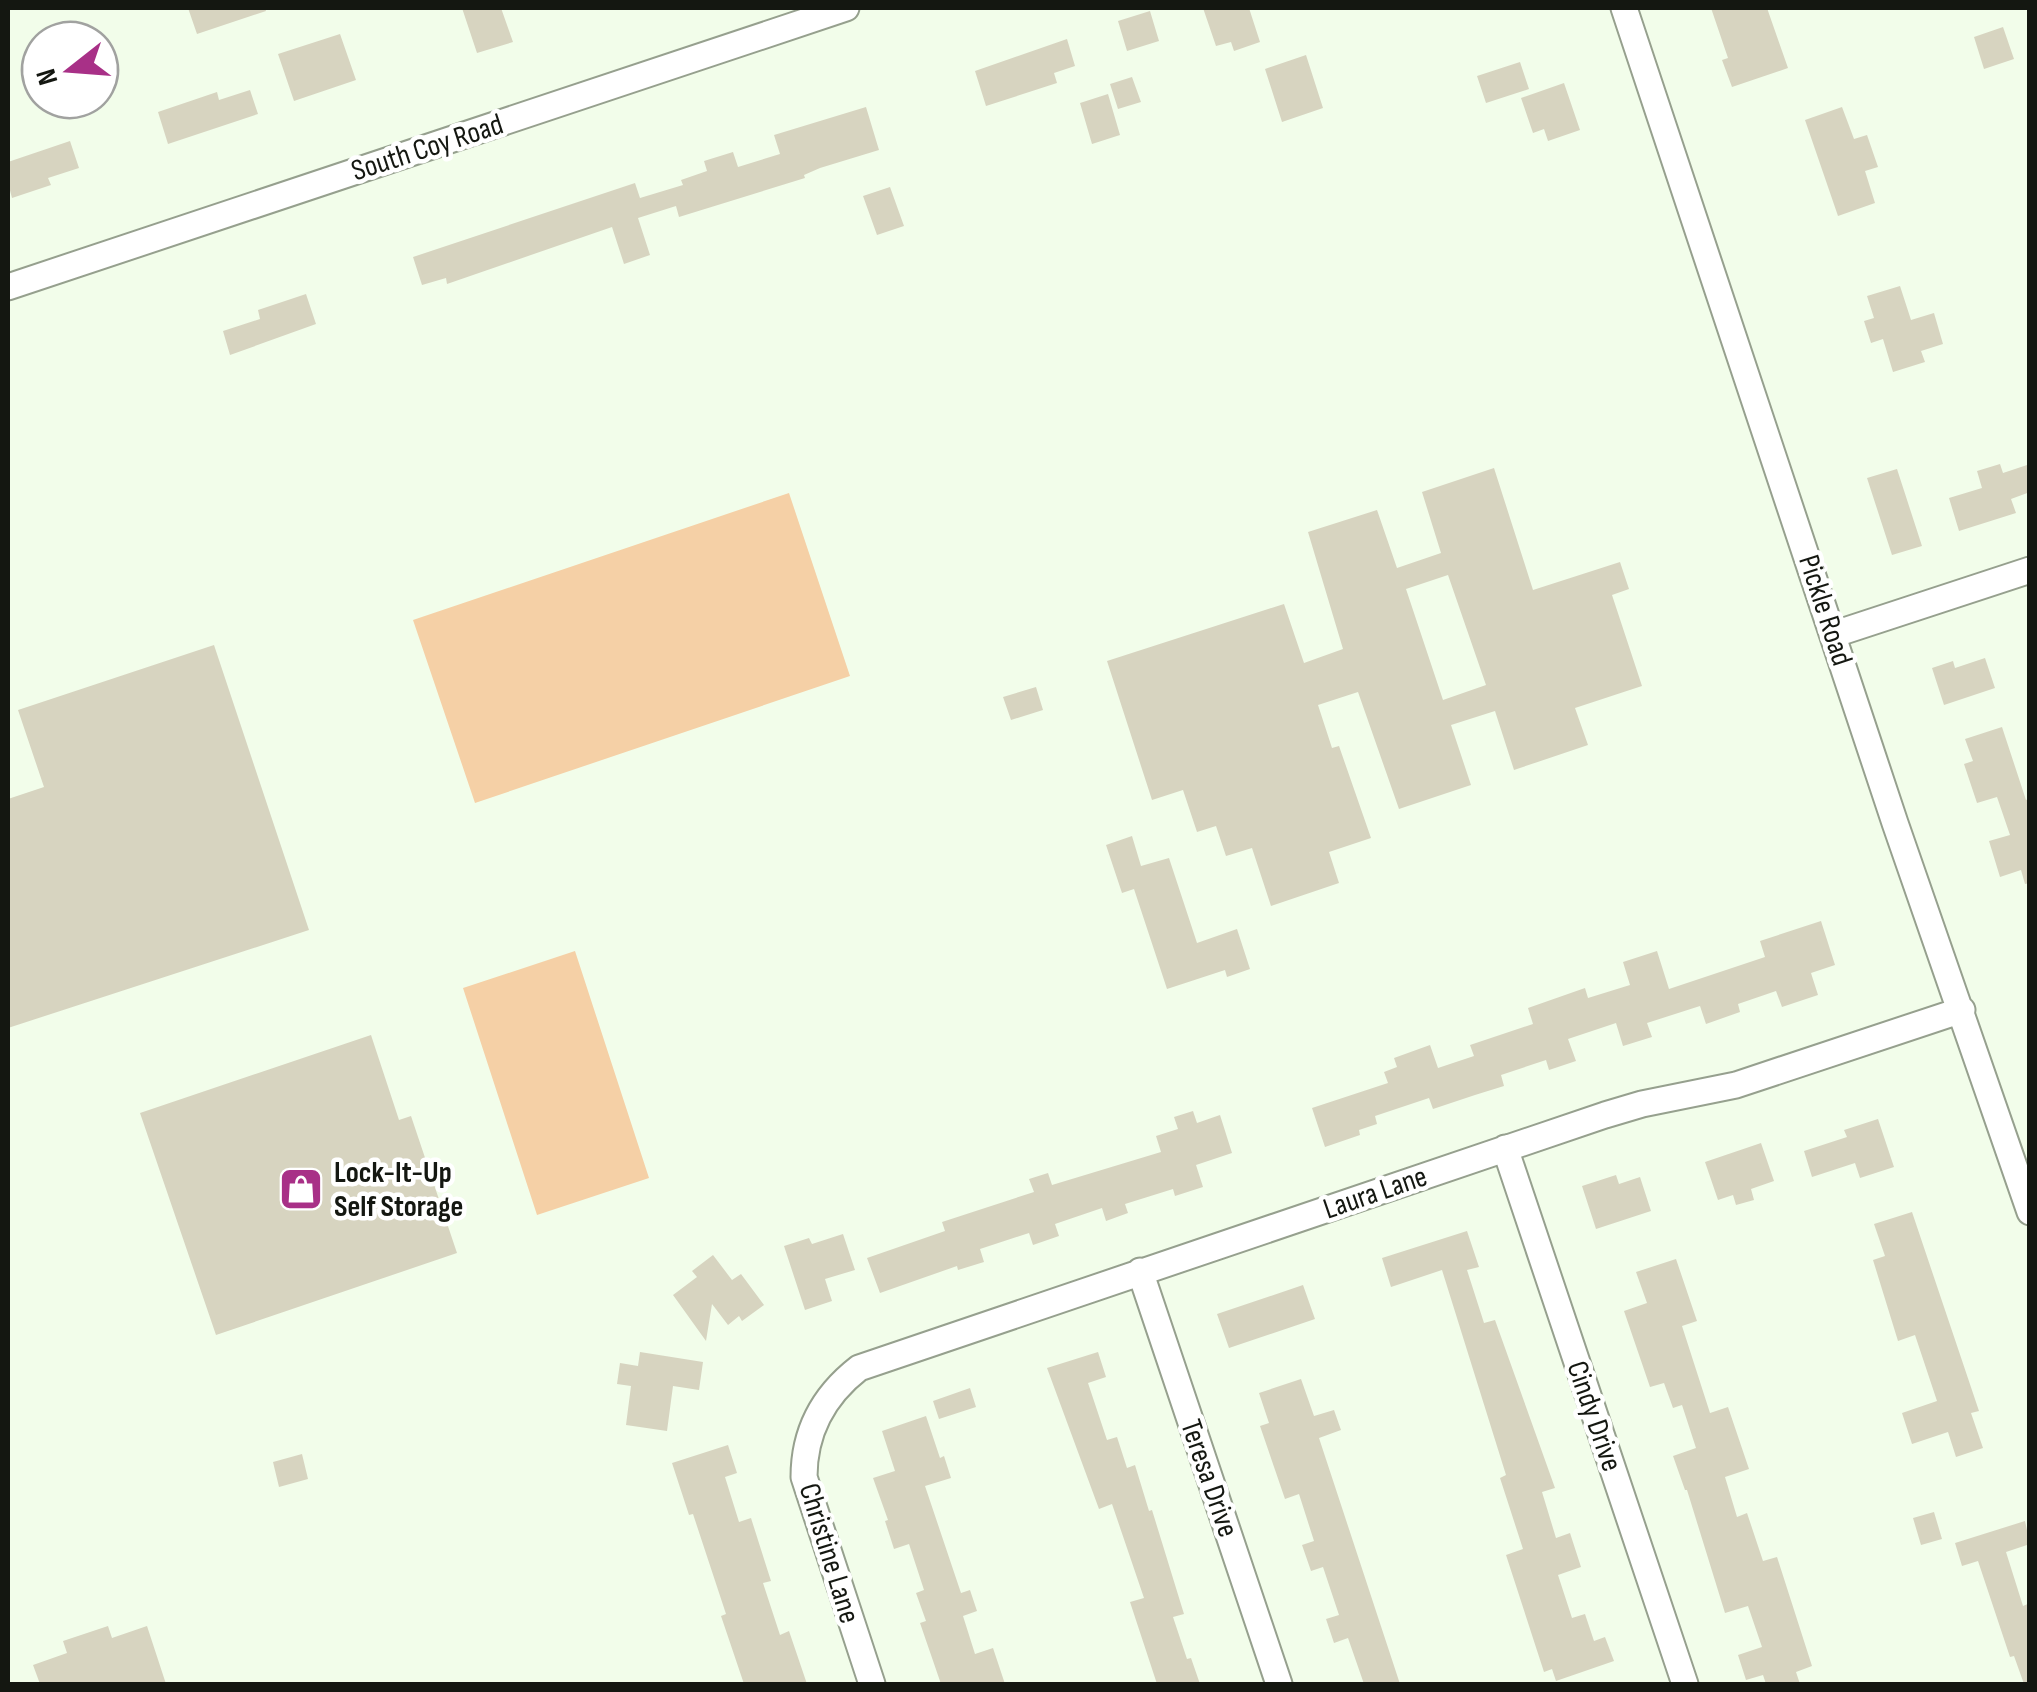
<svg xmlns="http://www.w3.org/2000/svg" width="2037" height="1692" font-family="'Sofia Sans Condensed',sans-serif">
	<rect width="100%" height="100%" fill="#f2fdea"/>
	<path fill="#f5d0a6" d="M 789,493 L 850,676 L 475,803 L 413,620 Z
		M 575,951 L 649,1178 L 537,1215 L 463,988 Z"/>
	<path fill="#d7d4c0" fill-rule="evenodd" d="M 188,8 L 265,8 L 266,11 L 197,34 Z
		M 462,8 L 501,8 L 513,42 L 477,53 Z
		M 1203,8 L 1249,8 L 1260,42 L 1234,51 L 1231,42 L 1216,46 Z
		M 1711,8 L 1767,8 L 1788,68 L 1732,87 L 1722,60 L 1728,58 Z
		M 1150,11 L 1159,41 L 1127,51 L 1118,21 Z
		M 2003,27 L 2014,59 L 1984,69 L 1974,37 Z
		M 340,34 L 356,80 L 294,101 L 278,54 Z
		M 1067,39 L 1075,66 L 1054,73 L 1057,83 L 986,106 L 975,71 Z
		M 1306,55 L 1323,108 L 1282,122 L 1265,69 Z
		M 1520,62 L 1529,89 L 1486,103 L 1477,76 Z
		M 1132,77 L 1141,102 L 1118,109 L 1110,84 Z
		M 1564,83 L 1580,130 L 1548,141 L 1544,129 L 1533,133 L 1521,98 Z
		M 250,90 L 258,114 L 168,144 L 158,112 L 217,92 L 219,100 Z
		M 1108,94 L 1120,135 L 1092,144 L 1080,103 Z
		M 866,107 L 879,150 L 820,168 L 804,175 L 805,178 L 679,217 L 676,206 L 638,218 L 650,255 L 624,264 L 612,227 L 447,284 L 446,278 L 422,285 L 413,257 L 635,183 L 640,198 L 683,185 L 681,180 L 707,171 L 704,161 L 733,152 L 738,167 L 780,154 L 774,135 Z
		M 1842,107 L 1854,139 L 1867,135 L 1878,167 L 1865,171 L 1875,203 L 1838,216 L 1805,120 Z
		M 70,141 L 79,168 L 48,178 L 51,185 L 12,198 L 8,183 L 8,162 Z
		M 890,187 L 904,226 L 877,235 L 863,196 Z
		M 1900,286 L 1911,320 L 1934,313 L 1943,344 L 1921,351 L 1925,362 L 1893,372 L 1883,339 L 1871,343 L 1864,321 L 1874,318 L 1867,296 Z
		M 306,294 L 316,324 L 230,355 L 223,331 L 260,319 L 258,310 Z
		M 2000,464 L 2003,473 L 2030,464 L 2030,492 L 2011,499 L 2016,513 L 1959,531 L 1949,498 L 1982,488 L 1977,471 Z
		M 1494,468 L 1533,590 L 1620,562 L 1629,589 L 1612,595 L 1642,686 L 1575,708 L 1588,745 L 1514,770 L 1495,711 L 1451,725 L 1471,785 L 1399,809 L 1358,692 L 1318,705 L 1332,748 L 1339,746 L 1371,838 L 1329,852 L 1339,883 L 1271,906 L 1252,848 L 1226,856 L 1216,826 L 1197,832 L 1183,790 L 1152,800 L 1107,661 L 1284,604 L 1304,663 L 1343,649 L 1308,532 L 1377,510 L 1397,568 L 1441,553 L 1422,492 ZM 1448,575 L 1486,685 L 1443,700 L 1406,589 Z
		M 1897,469 L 1922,546 L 1892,555 L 1867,478 Z
		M 214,645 L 309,930 L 8,1028 L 8,799 L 44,787 L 18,710 Z
		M 1985,658 L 1995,688 L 1944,705 L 1932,668 L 1953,661 L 1955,668 Z
		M 1036,687 L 1043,710 L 1011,720 L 1003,697 Z
		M 2002,727 L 2026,800 L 2030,798 L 2030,883 L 2025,884 L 2021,870 L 2000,877 L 1989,841 L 2010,835 L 1997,797 L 1977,803 L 1964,764 L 1973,761 L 1965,739 Z
		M 1132,836 L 1141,866 L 1169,858 L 1197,943 L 1237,929 L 1250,969 L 1227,977 L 1225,970 L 1167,989 L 1134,889 L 1122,893 L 1106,845 Z
		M 1821,921 L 1835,965 L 1811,973 L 1818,995 L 1782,1007 L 1776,991 L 1738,1004 L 1740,1012 L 1706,1024 L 1700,1006 L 1647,1023 L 1652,1037 L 1623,1046 L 1616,1023 L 1568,1039 L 1576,1061 L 1549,1070 L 1546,1060 L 1501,1075 L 1504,1086 L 1475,1095 L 1433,1109 L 1429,1098 L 1375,1116 L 1377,1124 L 1359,1130 L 1360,1135 L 1325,1147 L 1312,1108 L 1388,1083 L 1384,1072 L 1397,1067 L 1394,1058 L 1430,1045 L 1438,1068 L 1474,1056 L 1470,1045 L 1533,1024 L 1528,1008 L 1585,988 L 1588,998 L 1630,985 L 1623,962 L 1657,951 L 1669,989 L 1765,957 L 1760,941 Z
		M 371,1035 L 399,1120 L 411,1116 L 457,1253 L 216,1335 L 140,1113 Z
		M 1193,1111 L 1197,1123 L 1220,1115 L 1232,1153 L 1196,1165 L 1203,1187 L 1175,1196 L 1173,1189 L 1125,1204 L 1128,1213 L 1106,1221 L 1102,1208 L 1055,1224 L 1059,1236 L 1033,1245 L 1029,1233 L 980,1249 L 984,1262 L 958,1270 L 957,1266 L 880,1293 L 867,1258 L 945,1231 L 942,1222 L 1034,1192 L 1029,1179 L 1048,1173 L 1052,1185 L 1161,1152 L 1156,1136 L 1178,1129 L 1174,1117 Z
		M 1878,1119 L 1894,1167 L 1860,1178 L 1855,1163 L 1812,1177 L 1804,1151 L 1847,1137 L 1844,1130 Z
		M 1761,1143 L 1774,1181 L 1751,1189 L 1754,1200 L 1736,1205 L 1733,1195 L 1718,1200 L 1705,1162 Z
		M 1616,1175 L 1619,1184 L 1640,1177 L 1651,1211 L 1596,1229 L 1582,1186 Z
		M 1912,1212 L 1979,1411 L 1971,1413 L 1983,1448 L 1956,1457 L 1948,1432 L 1912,1444 L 1902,1413 L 1937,1401 L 1915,1335 L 1898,1341 L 1873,1260 L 1885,1256 L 1874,1224 Z
		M 1467,1231 L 1479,1267 L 1467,1270 L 1484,1323 L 1495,1320 L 1555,1488 L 1542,1492 L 1556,1538 L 1570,1533 L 1581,1567 L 1558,1575 L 1572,1618 L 1585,1614 L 1594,1641 L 1605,1637 L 1614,1661 L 1556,1681 L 1552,1669 L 1544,1672 L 1506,1555 L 1523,1549 L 1500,1478 L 1506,1475 L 1442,1270 L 1391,1287 L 1382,1258 Z
		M 843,1234 L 855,1270 L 825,1279 L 832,1301 L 805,1310 L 784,1246 L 809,1238 L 812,1244 Z
		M 713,1255 L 732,1280 L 741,1274 L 764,1305 L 742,1321 L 739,1316 L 728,1325 L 712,1304 L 706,1341 L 673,1295 L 697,1277 L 692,1271 Z
		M 1676,1259 L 1697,1321 L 1682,1326 L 1710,1413 L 1728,1407 L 1749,1469 L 1725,1477 L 1737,1517 L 1747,1513 L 1763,1561 L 1777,1557 L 1812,1666 L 1796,1672 L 1800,1684 L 1766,1684 L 1763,1675 L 1746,1680 L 1738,1655 L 1762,1647 L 1748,1606 L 1725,1613 L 1687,1490 L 1685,1490 L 1673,1456 L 1696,1448 L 1682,1405 L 1673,1408 L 1664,1383 L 1650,1387 L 1624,1311 L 1647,1303 L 1636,1272 Z
		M 1303,1285 L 1315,1319 L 1229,1348 L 1217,1314 Z
		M 640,1352 L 703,1362 L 699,1390 L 673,1386 L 667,1431 L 626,1425 L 631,1386 L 617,1384 L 620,1363 L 638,1366 Z
		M 1098,1352 L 1106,1377 L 1088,1383 L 1107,1440 L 1117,1437 L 1127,1468 L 1135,1465 L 1149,1511 L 1152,1510 L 1184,1614 L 1173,1617 L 1187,1659 L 1191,1658 L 1200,1684 L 1157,1684 L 1130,1602 L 1144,1598 L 1112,1504 L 1099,1509 L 1047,1368 Z
		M 1301,1379 L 1314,1416 L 1334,1410 L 1341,1430 L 1319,1438 L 1400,1684 L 1364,1684 L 1348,1638 L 1334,1643 L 1326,1619 L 1339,1615 L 1323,1567 L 1311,1571 L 1302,1545 L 1314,1541 L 1299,1494 L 1285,1499 L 1260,1426 L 1269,1423 L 1259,1393 Z
		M 970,1388 L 976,1407 L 939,1419 L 933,1401 Z
		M 926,1416 L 940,1458 L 944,1456 L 951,1478 L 925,1486 L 961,1593 L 970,1590 L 977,1611 L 963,1616 L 975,1654 L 993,1648 L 1005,1684 L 941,1684 L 920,1623 L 926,1621 L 916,1593 L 924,1590 L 909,1544 L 894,1549 L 885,1521 L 888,1520 L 873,1478 L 895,1471 L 882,1431 Z
		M 728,1445 L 737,1473 L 725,1477 L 739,1522 L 751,1518 L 771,1581 L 763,1583 L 780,1635 L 789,1631 L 807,1684 L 744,1684 L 721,1616 L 726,1614 L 693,1514 L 689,1515 L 672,1463 Z
		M 302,1454 L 308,1479 L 279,1487 L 273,1462 Z
		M 1934,1512 L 1942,1539 L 1921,1545 L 1913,1518 Z
		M 2025,1521 L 2030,1544 L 2006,1552 L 2023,1606 L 2030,1603 L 2030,1684 L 2024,1684 L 2014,1656 L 2010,1657 L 1978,1561 L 1962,1566 L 1955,1543 Z
		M 108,1626 L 112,1638 L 147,1626 L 166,1684 L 40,1684 L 33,1665 L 67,1653 L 63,1641 Z"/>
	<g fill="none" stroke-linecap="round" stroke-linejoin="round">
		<g stroke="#96a08e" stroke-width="29">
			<path id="minor" d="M 1624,8 L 1895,823 L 2030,1212
				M 8,287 L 846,8
				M 1835,634 L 2030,570
				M 1505,1148 L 1685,1684
				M 1140,1271 L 1279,1684
				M 872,1684 L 804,1477 C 804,1432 823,1396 859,1368 L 1605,1115 L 1642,1104 L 1736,1085 L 1962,1010"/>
		</g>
		<use href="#minor" stroke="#fff" stroke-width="25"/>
	</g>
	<defs>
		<g id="shop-square" transform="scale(2.25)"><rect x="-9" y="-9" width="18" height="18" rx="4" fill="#a83087" stroke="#fff"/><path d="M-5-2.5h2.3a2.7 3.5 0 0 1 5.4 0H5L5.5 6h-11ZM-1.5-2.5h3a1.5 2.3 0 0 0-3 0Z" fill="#fff"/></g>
	</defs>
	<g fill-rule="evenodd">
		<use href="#shop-square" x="301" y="1189"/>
	</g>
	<g text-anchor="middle" stroke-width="9" stroke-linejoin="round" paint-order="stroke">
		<g font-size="30" fill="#141711" stroke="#fff">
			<text transform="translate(427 147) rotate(-18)" y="10">South Coy Road</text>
			<text transform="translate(1826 610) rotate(72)" y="10">Pickle Road</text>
			<text transform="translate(1375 1192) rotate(-19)" y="10">Laura Lane</text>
			<text transform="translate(1595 1416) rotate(71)" y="10">Cindy Drive</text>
			<text transform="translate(1210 1478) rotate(71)" y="10">Teresa Drive</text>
			<text transform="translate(830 1553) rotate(73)" y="10">Christine Lane</text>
		</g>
		<g font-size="30" font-weight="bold" fill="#141711" stroke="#fff" text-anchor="start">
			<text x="334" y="1182">Lock-It-Up<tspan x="334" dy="34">Self Storage</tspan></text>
		</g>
	</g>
	<rect width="2037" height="1692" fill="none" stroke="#141711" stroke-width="20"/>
	<g transform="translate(70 70) rotate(253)"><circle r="48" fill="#ffffff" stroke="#a1a2a0" stroke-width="2.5"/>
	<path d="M0-8L18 38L0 25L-18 38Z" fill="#a83087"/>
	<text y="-15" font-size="28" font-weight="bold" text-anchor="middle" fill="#141711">N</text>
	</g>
</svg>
